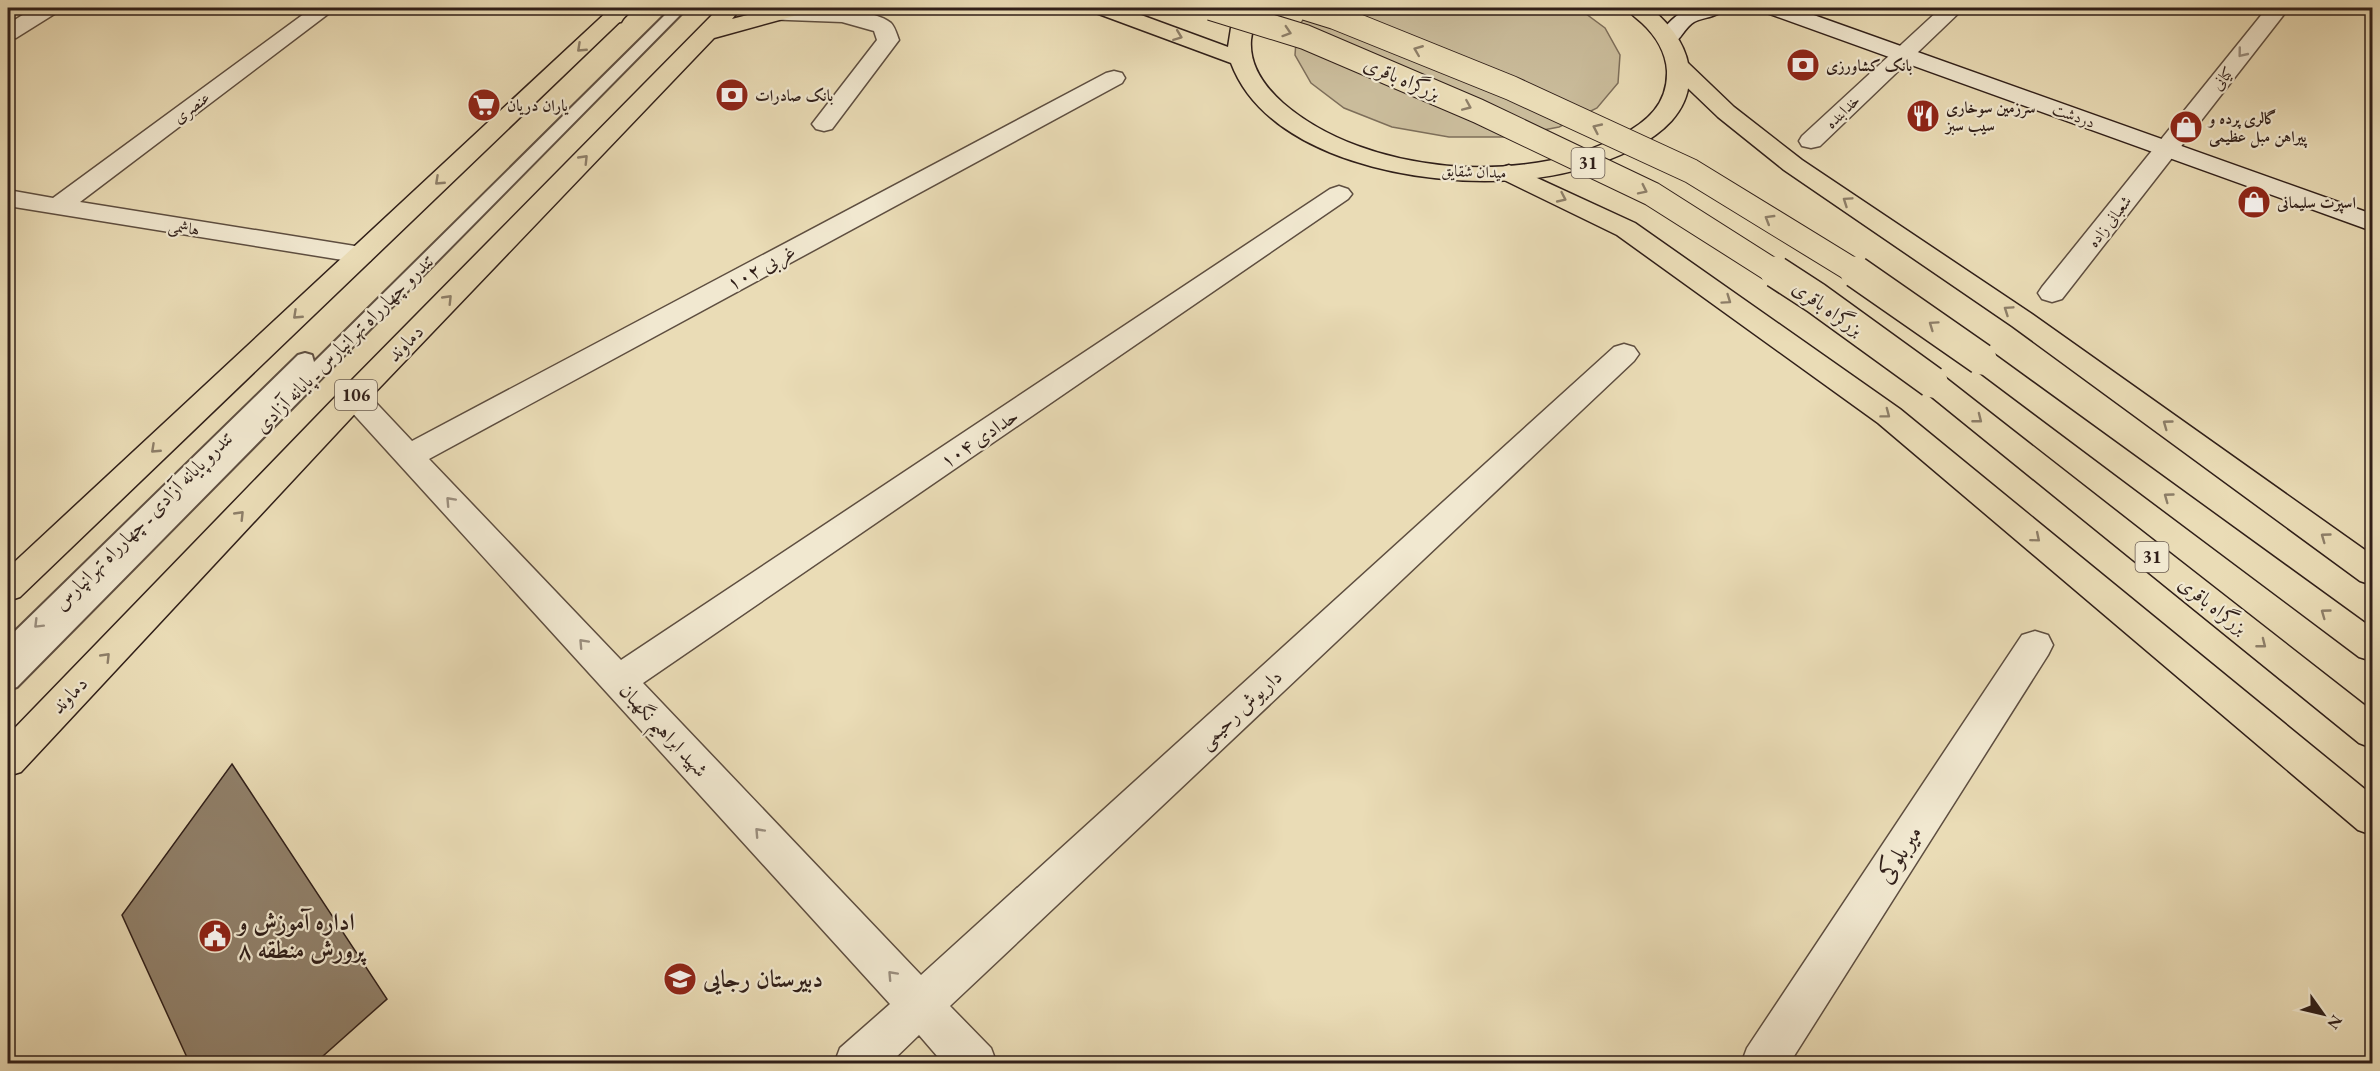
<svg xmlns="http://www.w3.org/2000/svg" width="2380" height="1071" font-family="'EB Garamond',Amiri,serif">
	<rect width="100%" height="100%" fill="#eadcb6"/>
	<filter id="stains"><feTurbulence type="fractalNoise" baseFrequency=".00333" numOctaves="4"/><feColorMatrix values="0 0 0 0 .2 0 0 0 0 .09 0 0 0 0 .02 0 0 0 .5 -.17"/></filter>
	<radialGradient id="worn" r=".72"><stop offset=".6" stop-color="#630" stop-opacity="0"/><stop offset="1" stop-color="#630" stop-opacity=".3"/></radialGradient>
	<path fill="#cabc9b" stroke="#7d6e5a" stroke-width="1.5" d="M 1312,8 L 1578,8 L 1605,28 L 1620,55 L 1618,83 L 1597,108 L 1559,127 L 1507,137 L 1449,137 L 1392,127 L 1344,108 L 1311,83 L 1295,55 L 1297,28 Z"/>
	<path fill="#91816b" stroke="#301f19" stroke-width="1.5" d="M 232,764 L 387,999 L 314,1064 L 190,1064 L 122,915 Z"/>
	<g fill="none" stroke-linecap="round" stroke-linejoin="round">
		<g stroke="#5e4e40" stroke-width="4">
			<path id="lane" d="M 672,8 L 687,8 L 17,687 L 8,690 L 8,665 L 10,662 L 8,663 L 8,638 L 298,355 L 305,353 L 312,355 L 314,362 Z"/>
		</g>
		<g stroke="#5e4e40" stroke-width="3">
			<path id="street" d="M 34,8 L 59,8 L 56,13 L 16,38 L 8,39 L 8,24 Z
				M 312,8 L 336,8 L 80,202 L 361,247 L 370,249 L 374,255 L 370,261 L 361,263 L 8,206 L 8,190 L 53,198 Z
				M 770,8 C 797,7 871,6 891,23 C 895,27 897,35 899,40 L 832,129 L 824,131 L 816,129 L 812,124 L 877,40 L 874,31 L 842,22 L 762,19 L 759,14 L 762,9 Z
				M 1941,8 L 1964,8 L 1820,146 L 1811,148 L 1802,146 L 1799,141 L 1802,136 Z
				M 2267,8 L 2289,8 L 2062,299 L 2052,302 L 2042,299 L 2038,293 L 2042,287 Z
				M 1114,71 L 1122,73 L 1125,78 L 1122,83 L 429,459 L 621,660 L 1330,189 L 1339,186 L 1348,189 L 1352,194 L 1348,199 L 643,683 L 921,975 L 1614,347 L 1624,344 L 1634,347 L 1639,354 L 1634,361 L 950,1006 L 991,1048 L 997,1064 L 944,1064 L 919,1035 L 889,1064 L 834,1064 L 840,1048 L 890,1004 L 338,397 L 342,390 L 353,387 L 364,390 L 412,441 L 1106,73 Z
				M 2035,631 L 2048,635 L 2053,645 L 2048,655 L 1789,1064 L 1741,1064 L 1747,1048 L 2022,635 Z"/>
		</g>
		<g stroke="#301f19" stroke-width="3">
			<path id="secondary" d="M 1692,8 L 1725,8 C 1719,17 1704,17 1694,22 C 1680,31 1680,49 1660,44 L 1657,39 C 1666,24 1675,14 1692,8 Z
				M 1764,8 L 1794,8 L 2372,214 L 2372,231 L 1767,13 Z"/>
		</g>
		<g stroke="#301f19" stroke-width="3">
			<path id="primary" d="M 611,8 L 634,8 L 20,597 L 8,601 L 8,568 Z
				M 719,8 L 741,8 L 732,19 L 775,8 L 808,8 L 805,13 L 714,38 L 364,404 L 21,772 L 8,776 L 8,735 L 342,390 Z
				M 1094,8 L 1122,8 L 1228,47 L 1231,28 L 1244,8 L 1264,8 C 1259,19 1252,27 1251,40 C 1249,66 1265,87 1283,103 C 1366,175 1524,187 1620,136 C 1647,122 1668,104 1667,71 C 1666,52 1655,35 1642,23 C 1637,18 1630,14 1627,8 L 1650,8 C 1672,25 1692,52 1689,81 C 1687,113 1662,133 1635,148 C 1598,167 1554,178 1513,180 C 1423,187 1267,160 1231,63 L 1096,13 Z"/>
		</g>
		<g stroke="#301f19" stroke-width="3">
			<path id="highway" d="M 601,8 L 621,8 L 624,17 L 621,22 L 613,23 L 605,22 Z
				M 1680,61 L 1688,63 L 1734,107 L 1802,160 L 2032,314 L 2372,555 L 2372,585 L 2360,581 L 2012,326 L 1784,170 L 1718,117 L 1672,73 L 1669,68 L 1672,63 Z
				M 1509,165 L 1635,223 L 1900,409 L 2372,795 L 2372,835 L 2358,830 L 1878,423 L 1617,235 L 1500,178 L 1496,173 L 1500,168 Z
				M 1981,349 L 1991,352 L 2372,628 L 2372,661 L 2359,657 L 1971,366 L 1966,359 L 1971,352 Z
				M 1932,372 L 1942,375 L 2372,711 L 2372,748 L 2359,743 L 1922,389 L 1917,382 L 1922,375 Z"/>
		</g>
		<use href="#lane" fill="#f1e8d0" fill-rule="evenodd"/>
		<use href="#street" fill="#f1e8d0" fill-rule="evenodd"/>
		<use href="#secondary" fill="#f1e8d0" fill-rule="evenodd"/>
		<use href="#primary" fill="#eadcb6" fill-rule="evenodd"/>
		<use href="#highway" fill="#eadcb6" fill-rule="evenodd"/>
		<g stroke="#301f19" stroke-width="26" stroke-linecap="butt">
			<path id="highway-bridge-far1" d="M 1211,8 L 1305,37 L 1478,111 L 1652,194 L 1778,274
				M 1306,8 L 1335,17 L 1511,88 L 1691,171 L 1859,274"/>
		</g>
		<g stroke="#301f19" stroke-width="34" stroke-linecap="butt">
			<path id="highway-bridge" d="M 1776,272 L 1816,298 L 1932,382
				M 1856,272 L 1981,359"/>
		</g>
		<use href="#highway-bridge-far1" stroke="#eadcb6" stroke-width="24"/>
		<use href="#highway-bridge" stroke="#eadcb6" stroke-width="31"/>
	</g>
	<defs><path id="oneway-chevron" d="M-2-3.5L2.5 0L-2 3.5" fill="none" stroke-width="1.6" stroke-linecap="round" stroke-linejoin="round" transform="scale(1.5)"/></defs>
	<g stroke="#8d7e68">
		<use href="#oneway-chevron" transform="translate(1287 32) rotate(18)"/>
		<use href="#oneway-chevron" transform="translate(1178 36) rotate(21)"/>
		<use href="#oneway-chevron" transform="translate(581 48) rotate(137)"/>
		<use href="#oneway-chevron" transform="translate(1418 50) rotate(-158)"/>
		<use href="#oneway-chevron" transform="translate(1467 106) rotate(23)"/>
		<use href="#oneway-chevron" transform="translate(1597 128) rotate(-155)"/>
		<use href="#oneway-chevron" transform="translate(584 159) rotate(-46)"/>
		<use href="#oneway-chevron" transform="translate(439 181) rotate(137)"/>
		<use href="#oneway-chevron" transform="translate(1643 190) rotate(26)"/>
		<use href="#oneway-chevron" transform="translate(1562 198) rotate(25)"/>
		<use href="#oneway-chevron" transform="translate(1847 201) rotate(-146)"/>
		<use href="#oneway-chevron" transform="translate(1769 219) rotate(-149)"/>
		<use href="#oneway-chevron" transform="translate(448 299) rotate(-46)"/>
		<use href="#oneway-chevron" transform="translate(1727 300) rotate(35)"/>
		<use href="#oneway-chevron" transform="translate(2008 310) rotate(-146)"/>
		<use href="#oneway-chevron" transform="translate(297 315) rotate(137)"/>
		<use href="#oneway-chevron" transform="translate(1933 325) rotate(-145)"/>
		<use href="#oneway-chevron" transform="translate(1886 414) rotate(37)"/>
		<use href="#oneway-chevron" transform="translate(1978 419) rotate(38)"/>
		<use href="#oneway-chevron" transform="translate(2167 424) rotate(-144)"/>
		<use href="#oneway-chevron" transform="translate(155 449) rotate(137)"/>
		<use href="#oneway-chevron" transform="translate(2168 497) rotate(-144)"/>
		<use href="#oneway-chevron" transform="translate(240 515) rotate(-46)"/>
		<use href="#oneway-chevron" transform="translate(2325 537) rotate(-144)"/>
		<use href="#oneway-chevron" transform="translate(2036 538) rotate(40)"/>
		<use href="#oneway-chevron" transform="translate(2325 613) rotate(-144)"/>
		<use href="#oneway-chevron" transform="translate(2262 644) rotate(38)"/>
		<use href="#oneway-chevron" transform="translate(106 657) rotate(-46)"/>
	</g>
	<g stroke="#9a8e7e">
		<use href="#oneway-chevron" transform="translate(2242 53) rotate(129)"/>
		<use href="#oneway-chevron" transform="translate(450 501) rotate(-133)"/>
		<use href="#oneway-chevron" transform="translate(38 624) rotate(135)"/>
		<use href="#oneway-chevron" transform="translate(583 643) rotate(-133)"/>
		<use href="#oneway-chevron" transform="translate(759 832) rotate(-133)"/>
		<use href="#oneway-chevron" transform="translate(892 975) rotate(-133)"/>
	</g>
	<defs>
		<g id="bank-disc" transform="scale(1.725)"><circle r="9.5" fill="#8f2418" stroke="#f1e8d0"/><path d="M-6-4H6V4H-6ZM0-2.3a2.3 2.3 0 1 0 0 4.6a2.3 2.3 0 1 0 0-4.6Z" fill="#fff"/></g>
		<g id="supermarket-disc" transform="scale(1.725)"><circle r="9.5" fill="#8f2418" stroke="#f1e8d0"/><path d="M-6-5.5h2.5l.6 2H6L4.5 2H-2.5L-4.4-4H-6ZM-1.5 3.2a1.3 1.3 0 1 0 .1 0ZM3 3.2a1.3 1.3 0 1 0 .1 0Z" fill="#fff"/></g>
		<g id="restaurant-disc" transform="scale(1.725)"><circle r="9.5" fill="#8f2418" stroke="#f1e8d0"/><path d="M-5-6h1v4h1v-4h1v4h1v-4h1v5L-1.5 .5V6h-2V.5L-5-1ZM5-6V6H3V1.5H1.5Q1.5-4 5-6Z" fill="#fff"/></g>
		<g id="shop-disc" transform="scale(1.725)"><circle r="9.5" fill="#8f2418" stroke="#f1e8d0"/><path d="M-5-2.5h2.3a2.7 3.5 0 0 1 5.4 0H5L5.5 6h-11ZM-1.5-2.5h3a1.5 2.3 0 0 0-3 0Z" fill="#fff"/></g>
		<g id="civic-disc" transform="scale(1.725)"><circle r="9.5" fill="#8f2418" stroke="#f1e8d0"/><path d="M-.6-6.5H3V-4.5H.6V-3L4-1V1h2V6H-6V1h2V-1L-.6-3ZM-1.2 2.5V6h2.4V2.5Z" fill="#fff"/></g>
		<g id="school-disc" transform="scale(1.725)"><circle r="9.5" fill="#8f2418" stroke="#f1e8d0"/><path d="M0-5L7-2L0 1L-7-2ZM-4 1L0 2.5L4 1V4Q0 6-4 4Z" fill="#fff"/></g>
	</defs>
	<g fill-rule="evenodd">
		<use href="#bank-disc" x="1803" y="65"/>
		<use href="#bank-disc" x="732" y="95"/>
		<use href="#supermarket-disc" x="484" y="105"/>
		<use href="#restaurant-disc" x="1923" y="116"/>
		<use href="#shop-disc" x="2186" y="127"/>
		<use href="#shop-disc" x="2254" y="202"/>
		<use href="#civic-disc" x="215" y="936"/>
		<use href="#school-disc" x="680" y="979"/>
	</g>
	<g text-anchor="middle" stroke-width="4.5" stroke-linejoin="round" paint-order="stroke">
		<g font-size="16" font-weight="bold" fill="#301f19" stroke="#f1e8d0" text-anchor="start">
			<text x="1826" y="71">بانک کشاورزی</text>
			<text x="755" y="101">بانک صادرات</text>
			<text x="507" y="111">یاران دریان</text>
			<text x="1946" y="113">سرزمین سوخاری<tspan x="1946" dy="18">سیب سبز</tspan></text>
			<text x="2209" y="124">گالری پرده و<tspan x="2209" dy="18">پیراهن مبل عظیمی</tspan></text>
			<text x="2277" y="208">اسپرت سلیمانی</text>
		</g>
		<g font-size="16" fill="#301f19" stroke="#f1e8d0">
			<text transform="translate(2222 78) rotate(-51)" y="6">کیانی</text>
			<text transform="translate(191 107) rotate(-37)" y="6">عنصری</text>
			<text transform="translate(1842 111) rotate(-44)" y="6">خدابنده</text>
			<text transform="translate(2074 115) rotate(20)" y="6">دردشت</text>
			<text transform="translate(1474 171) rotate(2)" y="6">میدان شقایق</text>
			<text transform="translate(2109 221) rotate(-52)" y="6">شعبانی زاده</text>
			<text transform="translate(184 227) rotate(9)" y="6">هاشمی</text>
		</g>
		<g fill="#f1e8d0" stroke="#6a5b50" stroke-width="1.5">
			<rect x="1571.5" y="148" width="33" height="30" rx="4.5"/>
			<rect x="335" y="380" width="42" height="30" rx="4.5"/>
			<rect x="2135.5" y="542" width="33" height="30" rx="4.5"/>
		</g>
		<g font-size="18" font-weight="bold" fill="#301f19">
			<text x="1588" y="169">31</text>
			<text x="356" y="401">106</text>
			<text x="2152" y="563">31</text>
		</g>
		<g font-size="20" fill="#301f19" stroke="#f1e8d0">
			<text transform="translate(1402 78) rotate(23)" y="7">بزرگراه باقری</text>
			<text transform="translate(761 267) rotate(-28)" y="7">۱۰۲ غربی</text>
			<text transform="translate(1828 308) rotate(35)" y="7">بزرگراه باقری</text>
			<text transform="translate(344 343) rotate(-45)" y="7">تندرو چهارراه تهرانپارس ـ پایانه آزادی</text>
			<text transform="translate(405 343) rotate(-46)" y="7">دماوند</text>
			<text transform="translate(979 438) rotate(-34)" y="7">حدادی ۱۰۴</text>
			<text transform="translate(143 520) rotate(-45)" y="7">تندرو پایانه آزادی ـ چهارراه تهرانپارس</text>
			<text transform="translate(2213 605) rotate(38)" y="7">بزرگراه باقری</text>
			<text transform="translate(69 695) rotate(-46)" y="7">دماوند</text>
			<text transform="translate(1240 709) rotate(-43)" y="7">داریوش رحیمی</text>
			<text transform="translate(664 730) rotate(47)" y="7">شهید ابراهیم نگهبان</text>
		</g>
		<g font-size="24" fill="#301f19" stroke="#f1e8d0">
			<text transform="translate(1899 854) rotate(-57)" y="8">میربلوکی</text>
		</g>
		<g font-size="24" font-weight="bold" fill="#301f19" stroke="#f1e8d0" text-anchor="start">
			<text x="238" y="930">اداره آموزش و<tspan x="238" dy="28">پرورش منطقه ۸</tspan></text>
			<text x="703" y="987">دبیرستان رجایی</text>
		</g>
	</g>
	<rect width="2380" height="1071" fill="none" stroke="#eadcb6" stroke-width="30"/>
	<rect x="9" y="9" width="2362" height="1053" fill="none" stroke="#301f19" stroke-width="3"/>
	<rect x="15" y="15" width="2350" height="1041" fill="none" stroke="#301f19" stroke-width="1.5"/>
	<g transform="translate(2323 1014) rotate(124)" stroke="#f1e8d0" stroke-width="4.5" paint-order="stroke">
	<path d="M0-4.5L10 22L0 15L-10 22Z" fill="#301f19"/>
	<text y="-9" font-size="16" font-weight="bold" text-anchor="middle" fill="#301f19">N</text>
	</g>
	<rect width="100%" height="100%" filter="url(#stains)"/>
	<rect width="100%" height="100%" fill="url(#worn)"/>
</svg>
